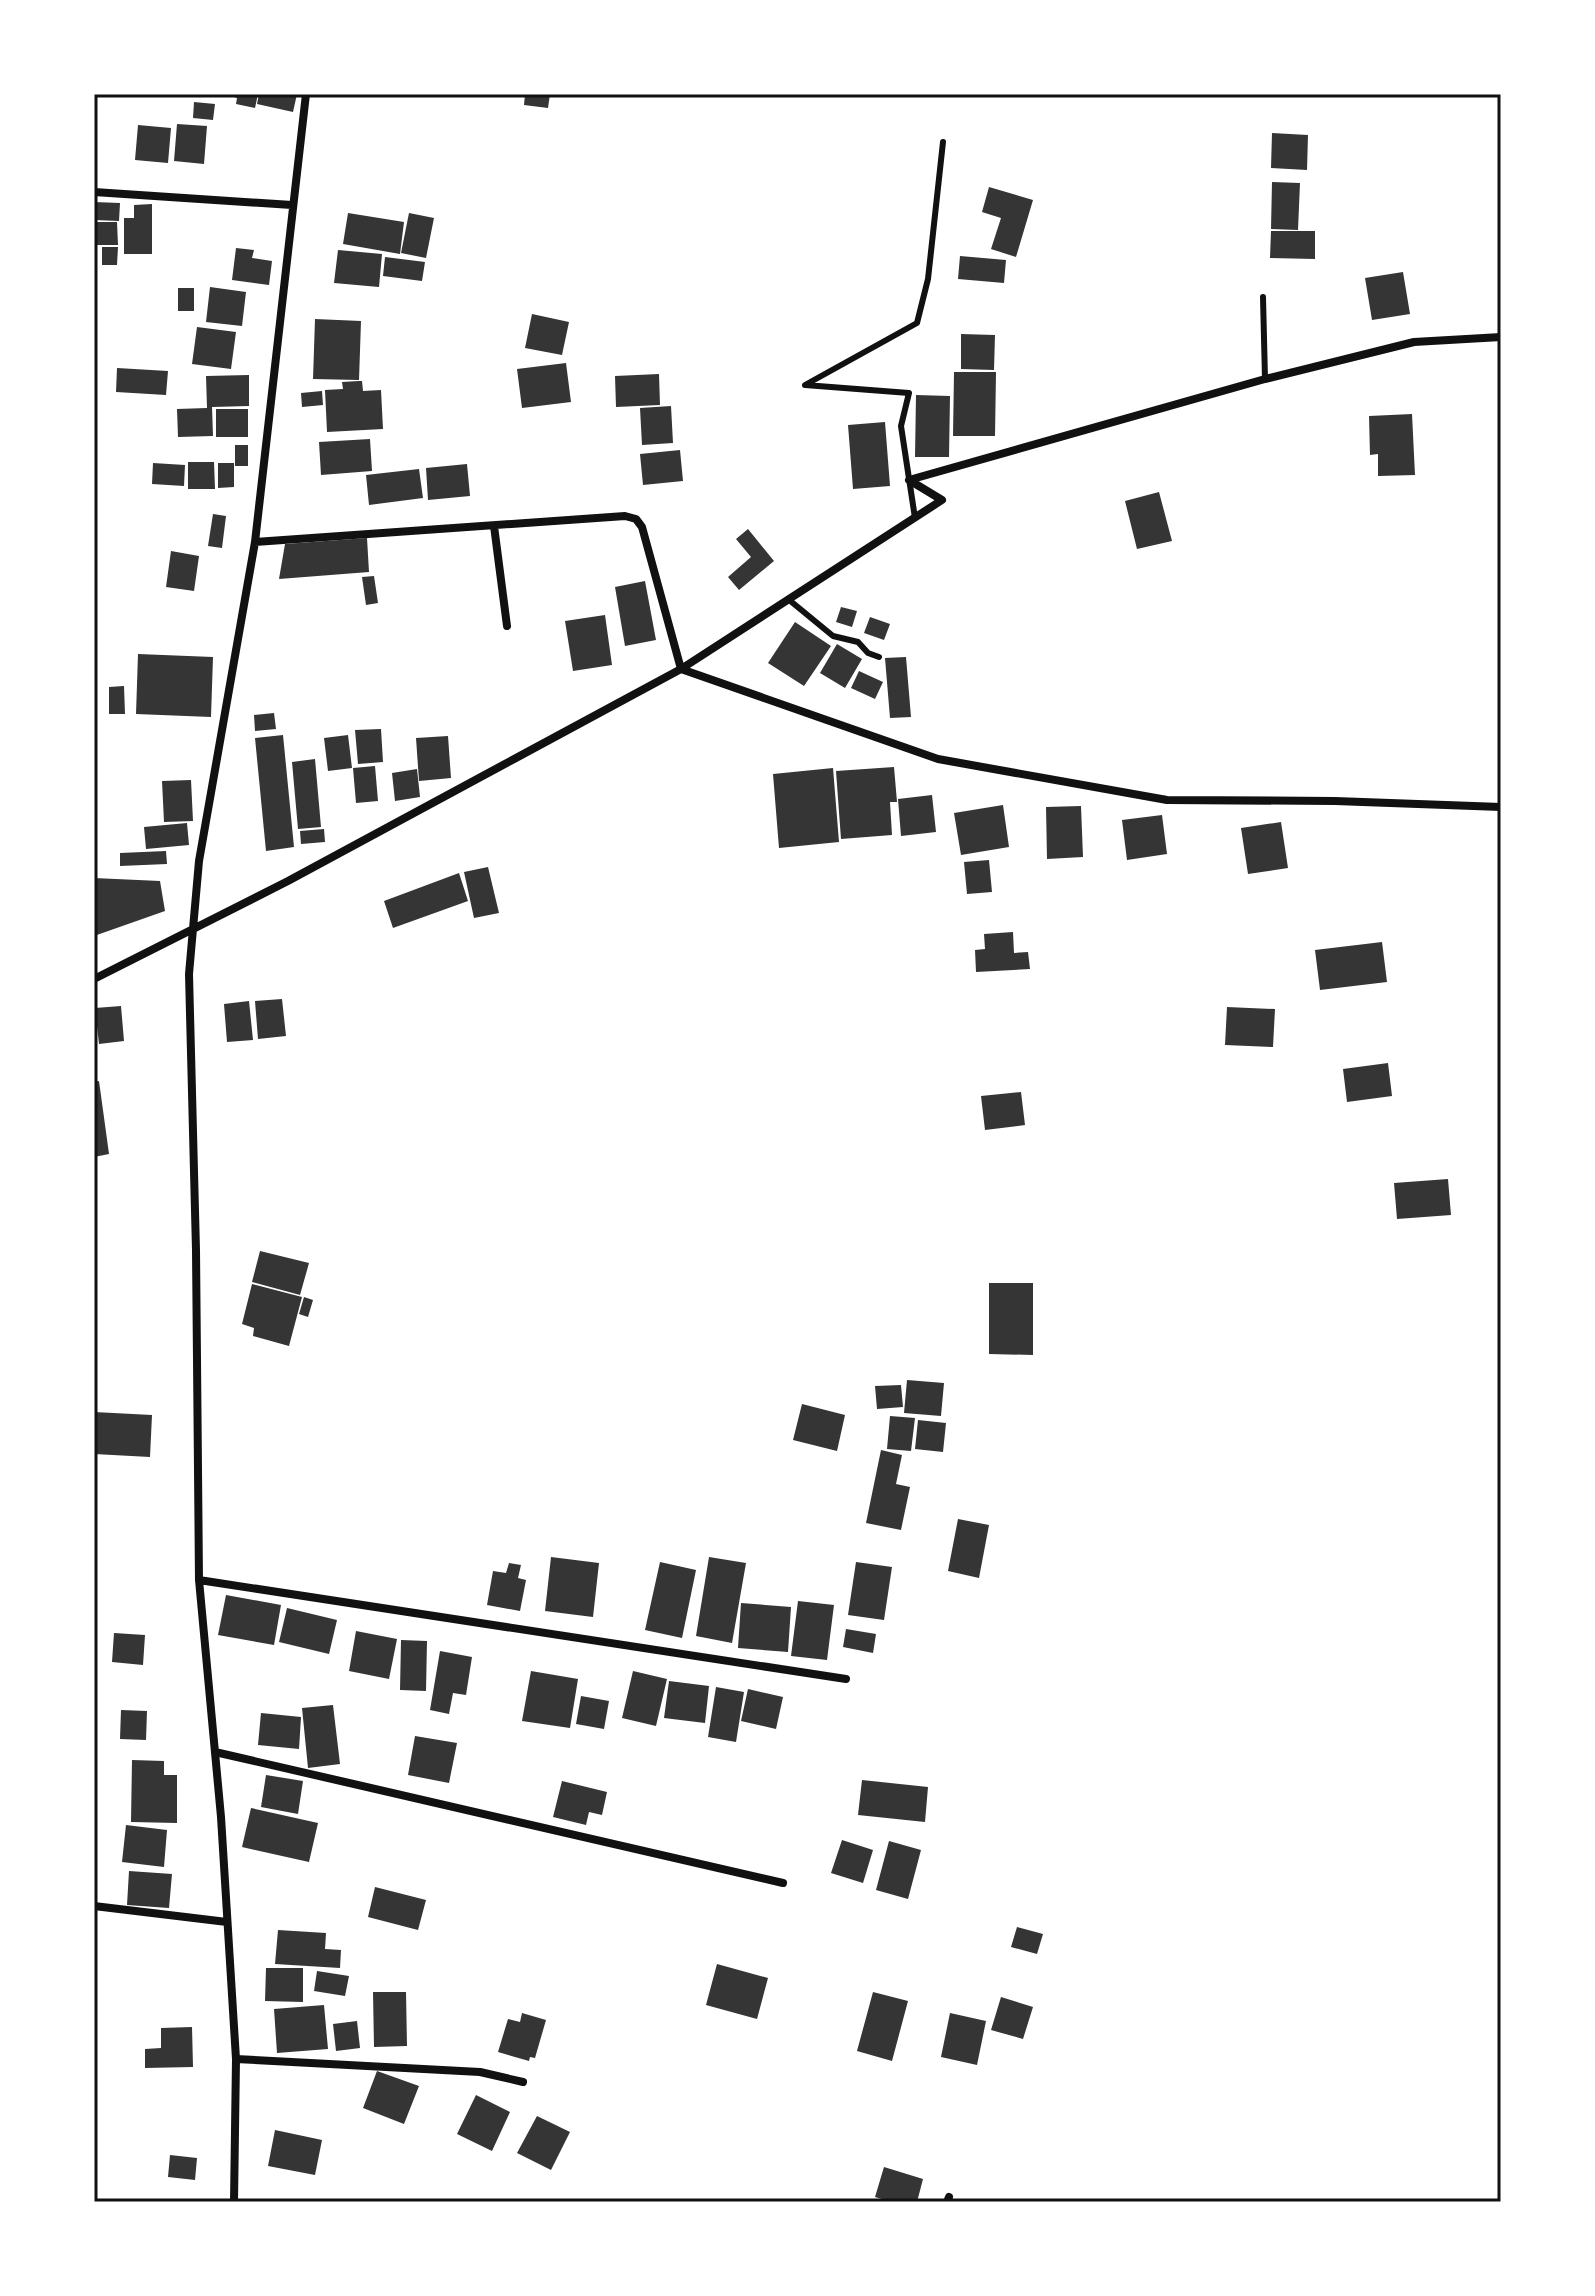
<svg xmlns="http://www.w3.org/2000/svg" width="1595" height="2296" font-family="'Alegreya Sans',sans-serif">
	<rect width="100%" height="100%" fill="#fff"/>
	<path fill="#353535" d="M 225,94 L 258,94 L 255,108 L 236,104 L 237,98 Z
		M 259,94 L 297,94 L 293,112 L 257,104 Z
		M 525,94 L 550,94 L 548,108 L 524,105 Z
		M 194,102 L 215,104 L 213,120 L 193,118 Z
		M 177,124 L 207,126 L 204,164 L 174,161 Z
		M 138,125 L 171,128 L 168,163 L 135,160 Z
		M 1272,133 L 1308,135 L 1307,170 L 1271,168 Z
		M 1272,182 L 1300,183 L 1298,230 L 1271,229 Z
		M 989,187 L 1033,200 L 1016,257 L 991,249 L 1001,218 L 982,212 Z
		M 94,202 L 120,203 L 119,221 L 94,220 Z
		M 152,204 L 152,254 L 124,254 L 124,218 L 134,218 L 134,205 Z
		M 348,213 L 404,222 L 400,254 L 343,244 Z
		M 409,213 L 434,218 L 426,258 L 401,253 Z
		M 94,222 L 117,222 L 118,245 L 94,245 Z
		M 1271,231 L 1315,231 L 1315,259 L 1270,258 Z
		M 102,247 L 118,247 L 117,265 L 102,265 Z
		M 236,248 L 254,250 L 252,258 L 272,261 L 269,285 L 232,280 Z
		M 338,250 L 382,254 L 379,287 L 334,283 Z
		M 960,256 L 1006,260 L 1004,283 L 958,279 Z
		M 385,257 L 425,262 L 422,281 L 383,276 Z
		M 1403,272 L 1410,314 L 1372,320 L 1365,278 Z
		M 210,287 L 246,292 L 242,326 L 206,322 Z
		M 178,288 L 194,288 L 194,311 L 178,311 Z
		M 532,314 L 569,322 L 562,355 L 525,348 Z
		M 315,319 L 361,321 L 359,380 L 313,379 Z
		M 197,327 L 236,332 L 231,369 L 192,364 Z
		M 961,334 L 995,335 L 994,370 L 961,369 Z
		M 566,363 L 571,402 L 522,408 L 517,369 Z
		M 117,368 L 168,371 L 166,395 L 116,392 Z
		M 954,372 L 996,372 L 995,436 L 953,436 Z
		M 659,374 L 660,405 L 616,407 L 615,376 Z
		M 249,375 L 249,406 L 212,407 L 213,436 L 178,437 L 177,409 L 207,408 L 206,376 Z
		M 359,381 L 362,381 L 363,391 L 381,390 L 383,429 L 327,432 L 325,390 L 343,389 L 342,382 Z
		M 322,391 L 323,405 L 302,407 L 301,393 Z
		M 916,395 L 950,396 L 949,457 L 915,457 Z
		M 671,406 L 673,443 L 642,445 L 640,408 Z
		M 216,409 L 248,409 L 248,437 L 216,437 Z
		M 1412,414 L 1415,475 L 1378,476 L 1378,454 L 1370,455 L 1369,416 Z
		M 885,422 L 890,486 L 853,489 L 848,425 Z
		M 370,439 L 372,471 L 321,475 L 319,442 Z
		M 235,445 L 248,445 L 248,466 L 235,466 Z
		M 680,450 L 683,481 L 643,485 L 640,454 Z
		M 188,462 L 214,462 L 215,489 L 188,489 Z
		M 153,463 L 185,465 L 184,486 L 152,484 Z
		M 218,463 L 234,463 L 234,487 L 218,488 Z
		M 467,464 L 470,496 L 428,500 L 426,468 Z
		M 419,469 L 423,498 L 369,505 L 366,475 Z
		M 1159,492 L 1172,541 L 1137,549 L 1125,501 Z
		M 213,514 L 226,516 L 222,548 L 208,546 Z
		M 748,529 L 774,561 L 739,590 L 728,577 L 751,557 L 736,539 Z
		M 367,538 L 369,572 L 279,579 L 285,544 Z
		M 171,551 L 199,556 L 194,591 L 166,587 Z
		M 374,576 L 378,603 L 366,605 L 362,577 Z
		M 645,581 L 656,640 L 625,646 L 615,587 Z
		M 841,607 L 857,611 L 852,627 L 836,622 Z
		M 605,615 L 612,665 L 573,671 L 565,621 Z
		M 870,617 L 890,624 L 884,640 L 864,633 Z
		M 795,622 L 831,646 L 804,686 L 768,663 Z
		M 837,644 L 862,659 L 845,688 L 820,673 Z
		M 138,654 L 213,657 L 211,717 L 136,714 Z
		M 906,657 L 911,717 L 890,718 L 885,658 Z
		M 859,671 L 883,682 L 875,699 L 851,688 Z
		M 124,686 L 125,714 L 109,714 L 109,687 Z
		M 274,713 L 276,729 L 255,731 L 254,715 Z
		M 381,729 L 383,762 L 358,764 L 355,730 Z
		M 283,735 L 294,847 L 266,851 L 255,738 Z
		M 348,735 L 352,768 L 328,771 L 324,738 Z
		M 448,736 L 451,778 L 419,781 L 416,738 Z
		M 315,759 L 321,827 L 298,829 L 292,762 Z
		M 375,766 L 378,801 L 356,803 L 353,768 Z
		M 894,767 L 897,802 L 890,802 L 892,835 L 841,839 L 836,771 Z
		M 833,768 L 839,842 L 779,848 L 773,774 Z
		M 417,769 L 420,797 L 395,801 L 392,773 Z
		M 191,780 L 193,821 L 164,822 L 162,781 Z
		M 932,795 L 936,832 L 901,836 L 898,799 Z
		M 1003,805 L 1009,847 L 961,855 L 954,813 Z
		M 1081,806 L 1083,857 L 1047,859 L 1046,807 Z
		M 1162,815 L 1167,854 L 1127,860 L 1122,820 Z
		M 1281,822 L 1288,868 L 1248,874 L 1241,828 Z
		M 187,823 L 189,845 L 146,849 L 144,827 Z
		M 324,829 L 325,842 L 301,844 L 300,831 Z
		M 166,851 L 167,864 L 120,866 L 120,853 Z
		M 989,860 L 992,892 L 967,894 L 964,862 Z
		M 488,867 L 499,913 L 474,918 L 464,872 Z
		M 459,873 L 468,901 L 393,928 L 384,901 Z
		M 94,878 L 160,881 L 165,911 L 94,936 Z
		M 1013,932 L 1014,953 L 1028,952 L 1030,969 L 976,972 L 975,950 L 985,949 L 984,934 Z
		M 1382,942 L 1387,982 L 1320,990 L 1315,950 Z
		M 282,999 L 286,1036 L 258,1039 L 255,1001 Z
		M 249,1001 L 253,1040 L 227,1042 L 224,1004 Z
		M 121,1006 L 124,1041 L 99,1044 L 95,1008 Z
		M 1227,1007 L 1275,1009 L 1273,1047 L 1225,1045 Z
		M 1388,1063 L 1392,1096 L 1347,1102 L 1343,1069 Z
		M 99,1081 L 109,1154 L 94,1157 L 94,1082 Z
		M 1021,1092 L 1025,1125 L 985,1130 L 981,1096 Z
		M 1448,1179 L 1451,1215 L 1397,1219 L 1394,1183 Z
		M 260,1251 L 309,1263 L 300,1295 L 252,1282 Z
		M 989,1283 L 1033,1283 L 1033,1355 L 989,1354 Z
		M 252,1284 L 302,1297 L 289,1346 L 253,1336 L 254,1328 L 242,1324 Z
		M 304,1297 L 313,1300 L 308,1317 L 299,1314 Z
		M 907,1380 L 944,1383 L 941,1416 L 904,1413 Z
		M 901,1385 L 903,1407 L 877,1409 L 875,1386 Z
		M 802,1404 L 845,1415 L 837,1451 L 793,1440 Z
		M 94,1412 L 152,1415 L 150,1457 L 94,1454 Z
		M 890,1416 L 915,1418 L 911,1451 L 887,1449 Z
		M 918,1420 L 946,1423 L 943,1452 L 915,1449 Z
		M 881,1450 L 902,1455 L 896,1484 L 910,1487 L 901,1530 L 866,1523 Z
		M 958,1519 L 989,1525 L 979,1578 L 948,1571 Z
		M 551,1557 L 599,1563 L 593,1617 L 545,1611 Z
		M 709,1557 L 746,1563 L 732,1643 L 696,1636 Z
		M 660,1562 L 696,1570 L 682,1638 L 645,1630 Z
		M 856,1562 L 892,1567 L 884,1620 L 848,1615 Z
		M 509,1563 L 521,1565 L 518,1578 L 526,1580 L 520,1611 L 487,1605 L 493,1571 L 506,1573 Z
		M 226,1595 L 281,1605 L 274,1645 L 218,1635 Z
		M 798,1601 L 834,1605 L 827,1660 L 791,1656 Z
		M 741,1603 L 791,1607 L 788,1652 L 738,1648 Z
		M 287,1608 L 337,1620 L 329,1654 L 279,1642 Z
		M 846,1629 L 876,1634 L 873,1653 L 843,1647 Z
		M 356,1631 L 397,1639 L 389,1679 L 349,1671 Z
		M 114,1633 L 145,1635 L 143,1665 L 112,1662 Z
		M 401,1640 L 427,1641 L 426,1691 L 400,1690 Z
		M 440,1651 L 472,1657 L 466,1695 L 453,1693 L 449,1714 L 430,1710 Z
		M 531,1671 L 578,1679 L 570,1728 L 522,1721 Z
		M 633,1671 L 667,1679 L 656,1726 L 622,1718 Z
		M 669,1681 L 709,1686 L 705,1723 L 664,1718 Z
		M 716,1687 L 744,1692 L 736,1742 L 708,1737 Z
		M 748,1689 L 783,1697 L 776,1729 L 741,1721 Z
		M 581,1696 L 609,1701 L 604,1729 L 576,1724 Z
		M 333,1705 L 340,1764 L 308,1768 L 302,1708 Z
		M 121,1710 L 147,1711 L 146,1740 L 120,1739 Z
		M 261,1713 L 301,1717 L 299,1749 L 258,1745 Z
		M 415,1736 L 457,1743 L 449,1783 L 408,1775 Z
		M 132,1760 L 164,1761 L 164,1775 L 177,1775 L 177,1823 L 131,1822 Z
		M 266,1775 L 303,1781 L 298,1814 L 261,1807 Z
		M 862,1780 L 928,1787 L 925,1822 L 858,1815 Z
		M 562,1781 L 607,1792 L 602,1815 L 589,1812 L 586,1825 L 553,1817 Z
		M 251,1808 L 318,1823 L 309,1862 L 242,1847 Z
		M 126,1825 L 167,1830 L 164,1867 L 122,1862 Z
		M 842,1840 L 873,1850 L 863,1883 L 831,1873 Z
		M 889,1841 L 921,1850 L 908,1899 L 876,1890 Z
		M 129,1871 L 172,1874 L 169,1908 L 127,1905 Z
		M 375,1887 L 426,1900 L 418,1930 L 368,1917 Z
		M 1017,1927 L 1043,1934 L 1037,1954 L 1011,1947 Z
		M 278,1930 L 326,1933 L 325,1949 L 341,1950 L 340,1968 L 275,1964 Z
		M 717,1964 L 768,1978 L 757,2019 L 706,2005 Z
		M 266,1968 L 303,1968 L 303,2002 L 265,2001 Z
		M 317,1971 L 349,1976 L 345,1996 L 314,1991 Z
		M 373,1992 L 406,1992 L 407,2046 L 374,2047 Z
		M 873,1992 L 908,2001 L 892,2061 L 857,2051 Z
		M 1001,1997 L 1033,2007 L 1023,2039 L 991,2030 Z
		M 324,2005 L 328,2049 L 277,2053 L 274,2009 Z
		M 522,2013 L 546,2020 L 535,2058 L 530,2057 L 529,2061 L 498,2052 L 508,2019 L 520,2022 Z
		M 950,2013 L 986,2021 L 977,2065 L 941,2057 Z
		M 357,2021 L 360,2048 L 336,2051 L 333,2024 Z
		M 192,2027 L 193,2067 L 145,2068 L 145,2049 L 161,2048 L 161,2028 Z
		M 377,2071 L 419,2086 L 404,2124 L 363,2108 Z
		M 476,2095 L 510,2112 L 492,2151 L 457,2134 Z
		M 537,2116 L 570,2132 L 551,2170 L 517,2153 Z
		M 275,2130 L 322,2140 L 315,2175 L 268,2166 Z
		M 170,2155 L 197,2158 L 195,2180 L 168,2177 Z
		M 884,2167 L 923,2179 L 917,2202 L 892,2202 L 875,2197 Z"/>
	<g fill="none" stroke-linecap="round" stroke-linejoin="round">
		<path stroke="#111" stroke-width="6" d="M 1263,297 L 1265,379
			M 915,518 L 901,426 L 909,393 L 805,385 L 917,323 L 928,279 L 943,142
			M 788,599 L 833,636 L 858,642 L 868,653 L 879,657"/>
		<path stroke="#111" stroke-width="8" d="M 94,192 L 292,205
			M 494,526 L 507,626
			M 255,542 L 625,516 L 636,519 L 642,527 L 681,669 L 938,759 L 1167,800 L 1335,801 L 1501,807
			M 94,979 L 288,881 L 681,669 L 942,500 L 909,480 L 1265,379 L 1414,342 L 1501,337
			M 199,1580 L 846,1679
			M 215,1752 L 783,1883
			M 94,1906 L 227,1922
			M 236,2059 L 480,2072 L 523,2082
			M 234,2202 L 236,2059 L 221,1817 L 199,1580 L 196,1250 L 189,974 L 199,861 L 255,542 L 306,94
			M 947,2202 L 949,2197"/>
	</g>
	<rect width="1595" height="2296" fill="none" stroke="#ffffff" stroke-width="192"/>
	<rect x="96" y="96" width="1403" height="2104" fill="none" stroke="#111" stroke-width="3"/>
</svg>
